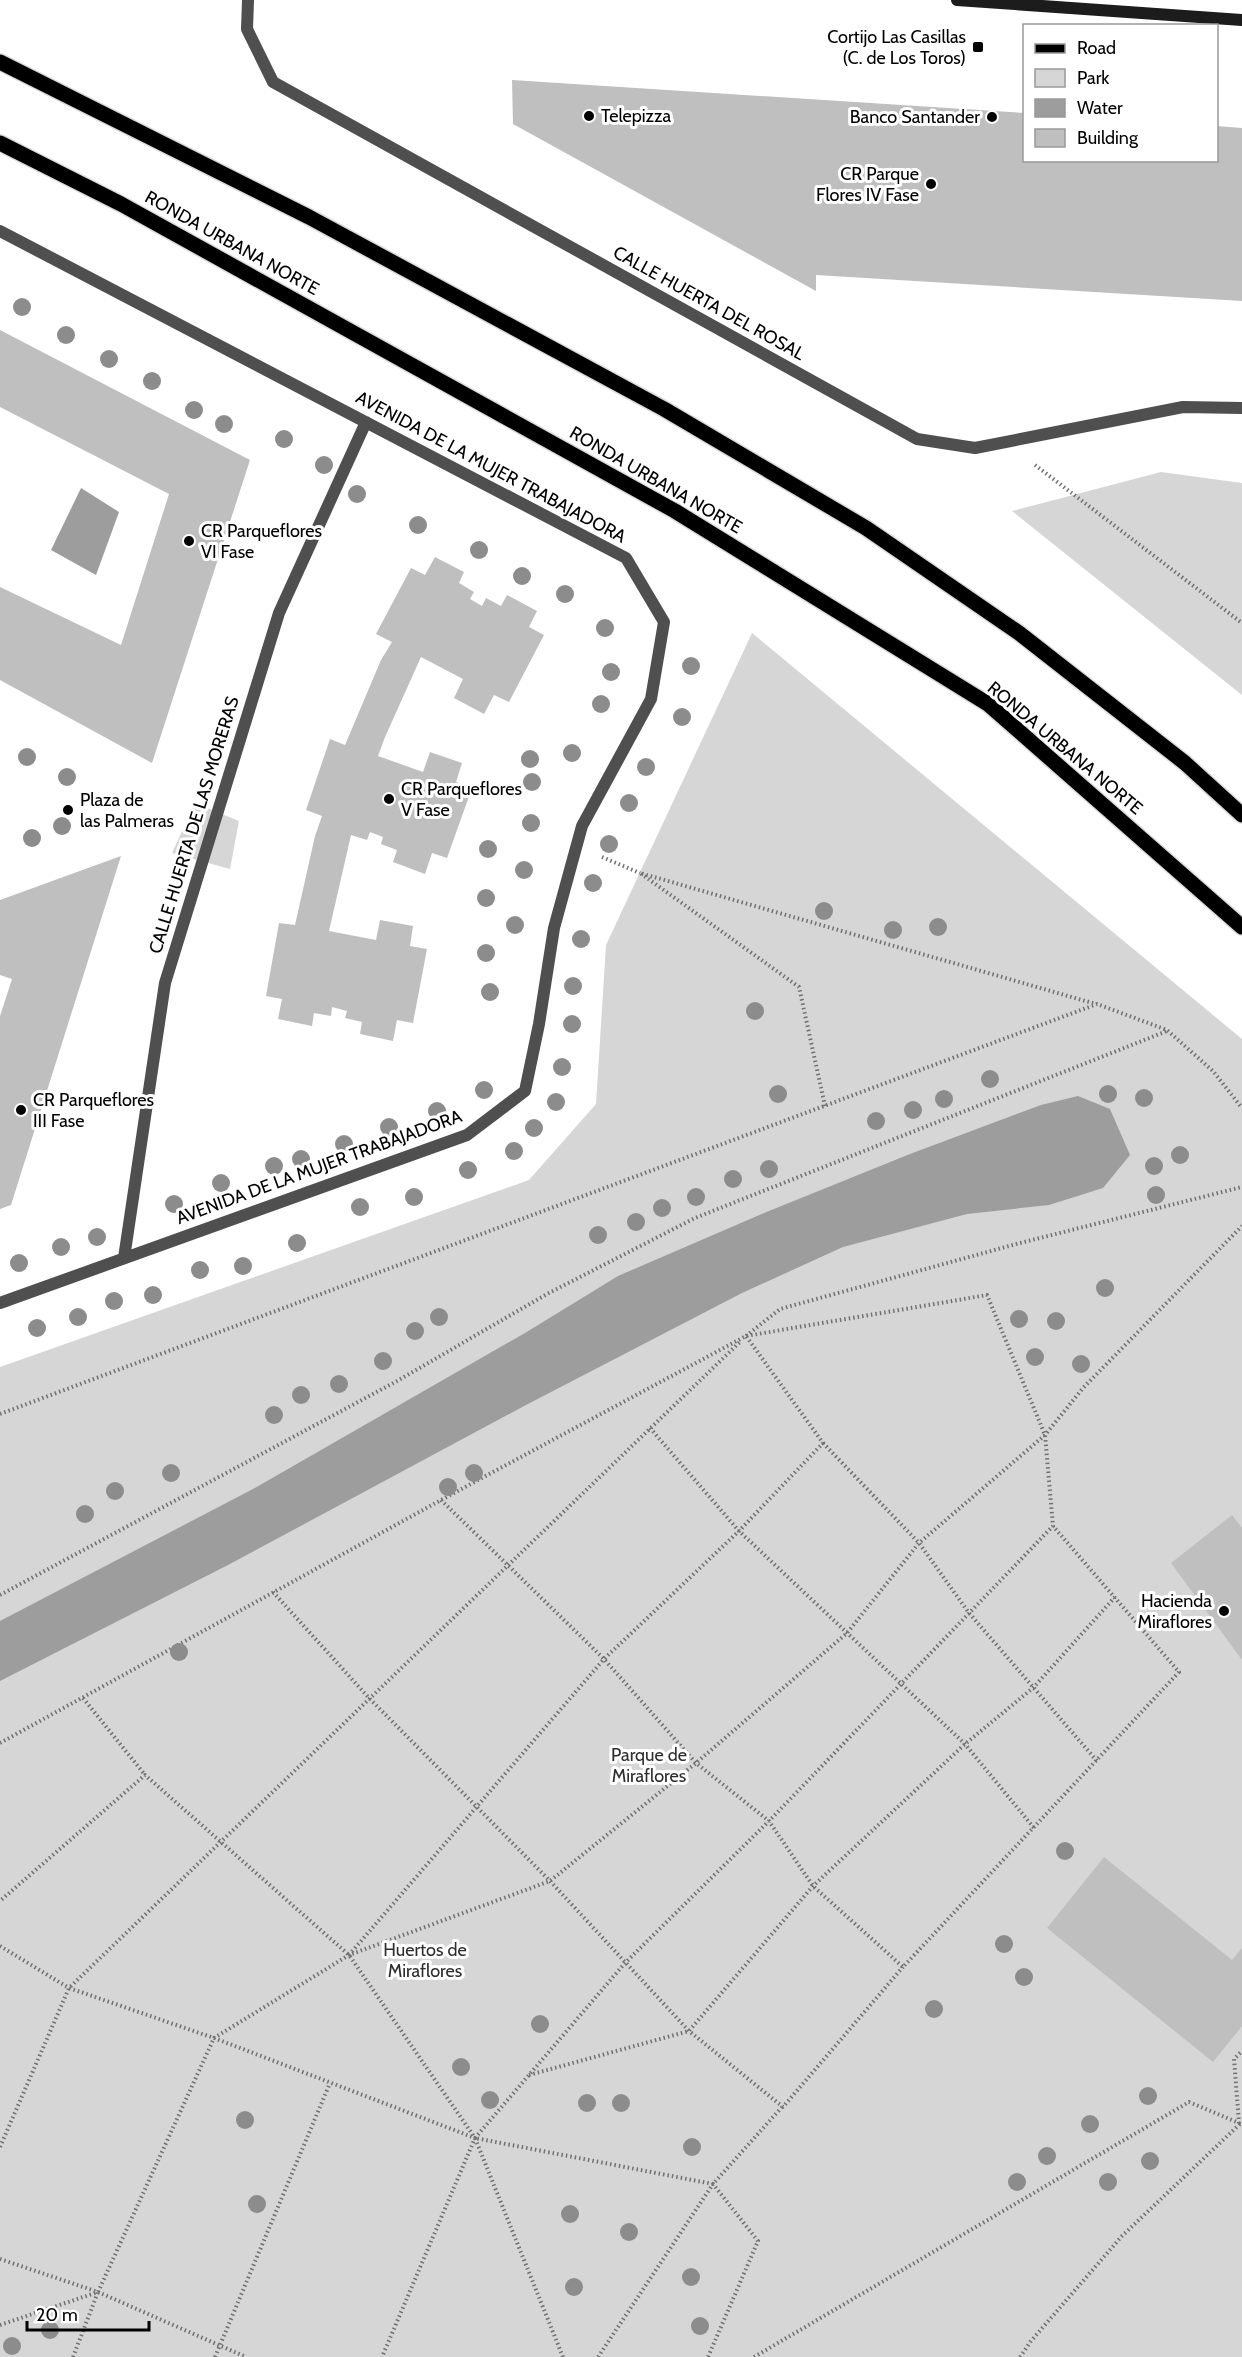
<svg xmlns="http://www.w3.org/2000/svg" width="1242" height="2357" font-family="Cabin,sans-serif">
	<rect width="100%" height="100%" fill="#fff"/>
	<path fill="#d6d6d6" d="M 1161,472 L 1242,483 L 1242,695 L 1012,511 Z
		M 752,633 L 1242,1039 L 1242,2357 L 0,2357 L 0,1367 L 529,1180 L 596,1104 L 606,945 Z
		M 195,803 L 239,821 L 230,869 L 172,853 Z"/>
	<path fill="#9d9d9d" d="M 81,488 L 119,512 L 96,575 L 51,550 Z
		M 1078,1096 L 1110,1109 L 1130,1155 L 1103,1188 L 1049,1205 L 967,1214 L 843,1247 L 742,1293 L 526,1405 L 228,1565 L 0,1681 L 0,1621 L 253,1489 L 525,1333 L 618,1276 L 764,1213 L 910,1154 L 1041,1105 Z"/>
	<path fill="#bfbfbf" d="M 512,80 L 1024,113 L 1024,160 L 1216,160 L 1216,126 L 1242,128 L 1242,301 L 816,275 L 816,291 L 513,124 Z
		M 0,330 L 250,460 L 152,763 L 0,680 L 0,587 L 121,645 L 169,494 L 0,407 Z
		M 435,557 L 464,572 L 459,583 L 474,592 L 470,599 L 482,606 L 486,598 L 501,606 L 507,595 L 537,611 L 529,627 L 544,635 L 509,702 L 494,695 L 484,714 L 454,698 L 463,679 L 421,657 L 385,737 L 378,756 L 423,772 L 430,752 L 462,763 L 456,782 L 472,788 L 447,858 L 432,853 L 425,874 L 393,862 L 397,850 L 381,844 L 383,837 L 370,832 L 367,840 L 351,835 L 329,931 L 376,940 L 380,920 L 413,926 L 410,946 L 427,949 L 413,1023 L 397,1020 L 393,1041 L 360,1034 L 362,1022 L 345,1018 L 347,1011 L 332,1007 L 331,1016 L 314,1013 L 312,1026 L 278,1019 L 282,999 L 266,996 L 279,923 L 295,925 L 315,836 L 322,816 L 306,810 L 330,739 L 345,745 L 381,660 L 392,642 L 376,634 L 411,568 L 425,575 Z
		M 121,856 L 11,1205 L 0,1209 L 0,1016 L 12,979 L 0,975 L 0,900 Z
		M 1232,1515 L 1242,1528 L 1242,1660 L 1171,1563 Z
		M 1104,1857 L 1232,1960 L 1242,1948 L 1242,2026 L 1213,2062 L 1047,1928 Z"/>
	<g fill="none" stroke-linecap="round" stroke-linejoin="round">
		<g stroke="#dbdbdb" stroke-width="18">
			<path id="primary" d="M 0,62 L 309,217 L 664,409 L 866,528 L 1019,633 L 1185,763 L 1242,815
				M 0,143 L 121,204 L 675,511 L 988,704 L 1242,927"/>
		</g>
		<path stroke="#717171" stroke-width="4" stroke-dasharray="1.5 3" stroke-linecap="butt" d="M 1035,465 L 1242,623
			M 602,857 L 640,873
			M 825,1106 L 799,987 L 640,873 L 1096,1004
			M 746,1336 L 780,1309 L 1020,1243 L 1242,1187
			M 0,1414 L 1097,1004 L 1167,1030 L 1213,1071 L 1242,1108
			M 650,1428 L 739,1531 L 965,1744 L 1034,1828
			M 823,1443 L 919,1543 L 969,1613 L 1097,1761
			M 441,1500 L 604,1659 L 696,1763 L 769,1821 L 813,1886 L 903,1967 L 1179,1672 L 1053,1526
			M 273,1592 L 369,1698 L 550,1881 L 689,2031 L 783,2107 L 903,1967
			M 0,1595 L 397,1381 L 547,1294 L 695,1218 L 1167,1031
			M 83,1698 L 145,1775
			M 0,1743 L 441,1500 L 746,1336 L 987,1295 L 1045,1435 L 1053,1526 L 769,1821 L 625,1963 L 475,2138 L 349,1955 L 145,1775 L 0,1901
			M 0,1946 L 69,1988 L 214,2038 L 475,2138 L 382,2357
			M 349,1955 L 604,1659 L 739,1531 L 823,1443 L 746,1336
			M 529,2075 L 689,2031 L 813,1886 L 965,1744 L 1033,1688 L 1115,1597
			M 0,2147 L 69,1988 L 741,1341
			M 0,2259 L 98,2292 L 246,2357
			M 0,2325 L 98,2292 L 214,2038 L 349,1955 L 550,1881 L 696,1763 L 847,1633 L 919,1543 L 1045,1435 L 1083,1388 L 1242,1226
			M 73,2357 L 98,2292
			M 215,2357 L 330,2083
			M 563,2357 L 475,2138 L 713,2184 L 782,2107
			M 598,2357 L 713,2184 L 758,2241 L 708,2357
			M 754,2357 L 1189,2102 L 1239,2123 L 1234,2059 L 1242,2051
			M 1020,2357 L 1031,2341 L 1122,2236 L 1242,2122"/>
		<path stroke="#4f4f4f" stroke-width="12" d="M 248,0 L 247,29 L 273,82 L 917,439 L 975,448 L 1183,407 L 1242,408
			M 0,231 L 626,558 L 664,622 L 651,699 L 582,826 L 554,928 L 539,1024 L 525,1091 L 467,1135 L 0,1303
			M 124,1258 L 165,983 L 279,613 L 366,422"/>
		<path stroke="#1c1c1c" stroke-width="12" d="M 957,0 L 1242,20"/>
		<use href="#primary" stroke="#000" stroke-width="15"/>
	</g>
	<g fill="#8c8c8c">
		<circle cx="22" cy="307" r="9"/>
		<circle cx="66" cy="335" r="9"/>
		<circle cx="109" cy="359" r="9"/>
		<circle cx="152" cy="381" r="9"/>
		<circle cx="194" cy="410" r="9"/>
		<circle cx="224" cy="424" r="9"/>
		<circle cx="284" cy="439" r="9"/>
		<circle cx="324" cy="465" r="9"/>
		<circle cx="357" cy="494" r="9"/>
		<circle cx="418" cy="525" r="9"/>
		<circle cx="479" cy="550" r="9"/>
		<circle cx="522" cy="576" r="9"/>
		<circle cx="565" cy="594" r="9"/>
		<circle cx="605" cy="628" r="9"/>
		<circle cx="691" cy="666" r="9"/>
		<circle cx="611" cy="672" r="9"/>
		<circle cx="601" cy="704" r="9"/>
		<circle cx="682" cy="717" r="9"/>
		<circle cx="572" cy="753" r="9"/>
		<circle cx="27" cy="757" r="9"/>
		<circle cx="530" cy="759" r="9"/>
		<circle cx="646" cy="767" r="9"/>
		<circle cx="67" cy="777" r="9"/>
		<circle cx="532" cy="782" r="9"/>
		<circle cx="629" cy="803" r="9"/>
		<circle cx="531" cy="823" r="9"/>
		<circle cx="62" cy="826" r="9"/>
		<circle cx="32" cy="838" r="9"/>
		<circle cx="609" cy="844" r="9"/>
		<circle cx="488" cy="849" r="9"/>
		<circle cx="524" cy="870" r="9"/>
		<circle cx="593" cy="883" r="9"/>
		<circle cx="486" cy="898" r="9"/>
		<circle cx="824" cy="911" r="9"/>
		<circle cx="515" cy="925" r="9"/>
		<circle cx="938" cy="927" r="9"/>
		<circle cx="893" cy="930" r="9"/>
		<circle cx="581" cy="939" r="9"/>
		<circle cx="486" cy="953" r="9"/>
		<circle cx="573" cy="986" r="9"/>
		<circle cx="490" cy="992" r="9"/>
		<circle cx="755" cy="1011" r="9"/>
		<circle cx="572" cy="1024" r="9"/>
		<circle cx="562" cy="1067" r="9"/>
		<circle cx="990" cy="1079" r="9"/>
		<circle cx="484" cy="1090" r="9"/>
		<circle cx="778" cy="1094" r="9"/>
		<circle cx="1108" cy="1094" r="9"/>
		<circle cx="1144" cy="1098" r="9"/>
		<circle cx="944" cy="1099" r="9"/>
		<circle cx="556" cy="1102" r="9"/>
		<circle cx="913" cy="1110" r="9"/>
		<circle cx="437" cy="1111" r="9"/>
		<circle cx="876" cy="1121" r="9"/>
		<circle cx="389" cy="1127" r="9"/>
		<circle cx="534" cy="1128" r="9"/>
		<circle cx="344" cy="1144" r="9"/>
		<circle cx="514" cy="1151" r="9"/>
		<circle cx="1180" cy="1155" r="9"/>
		<circle cx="301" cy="1159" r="9"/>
		<circle cx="274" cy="1166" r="9"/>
		<circle cx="1154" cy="1166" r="9"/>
		<circle cx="769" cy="1169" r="9"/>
		<circle cx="468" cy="1170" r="9"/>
		<circle cx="733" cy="1179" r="9"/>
		<circle cx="221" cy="1183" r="9"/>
		<circle cx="1156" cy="1195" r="9"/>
		<circle cx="414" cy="1197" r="9"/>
		<circle cx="696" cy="1197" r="9"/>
		<circle cx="174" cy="1204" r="9"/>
		<circle cx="360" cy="1207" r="9"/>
		<circle cx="662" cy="1208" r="9"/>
		<circle cx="636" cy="1222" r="9"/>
		<circle cx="598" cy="1235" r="9"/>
		<circle cx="97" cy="1237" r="9"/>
		<circle cx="297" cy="1243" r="9"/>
		<circle cx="61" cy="1247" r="9"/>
		<circle cx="19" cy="1263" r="9"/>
		<circle cx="243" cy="1266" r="9"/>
		<circle cx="200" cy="1270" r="9"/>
		<circle cx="1105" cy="1288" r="9"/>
		<circle cx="153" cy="1295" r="9"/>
		<circle cx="114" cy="1301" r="9"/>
		<circle cx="78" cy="1317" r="9"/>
		<circle cx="439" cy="1317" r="9"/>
		<circle cx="1019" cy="1319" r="9"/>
		<circle cx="1056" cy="1321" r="9"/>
		<circle cx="37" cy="1328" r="9"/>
		<circle cx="415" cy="1331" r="9"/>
		<circle cx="1035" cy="1357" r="9"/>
		<circle cx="383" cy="1361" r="9"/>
		<circle cx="1081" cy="1364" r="9"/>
		<circle cx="339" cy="1384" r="9"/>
		<circle cx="301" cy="1395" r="9"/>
		<circle cx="274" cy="1415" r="9"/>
		<circle cx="171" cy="1473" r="9"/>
		<circle cx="474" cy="1473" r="9"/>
		<circle cx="448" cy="1487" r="9"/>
		<circle cx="115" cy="1491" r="9"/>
		<circle cx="85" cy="1514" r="9"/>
		<circle cx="179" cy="1652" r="9"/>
		<circle cx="1065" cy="1851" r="9"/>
		<circle cx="1004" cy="1944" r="9"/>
		<circle cx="1024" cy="1977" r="9"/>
		<circle cx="934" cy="2009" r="9"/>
		<circle cx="540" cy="2024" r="9"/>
		<circle cx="461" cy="2067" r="9"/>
		<circle cx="1148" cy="2096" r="9"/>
		<circle cx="490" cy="2100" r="9"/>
		<circle cx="587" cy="2103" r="9"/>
		<circle cx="621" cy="2103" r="9"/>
		<circle cx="245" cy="2120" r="9"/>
		<circle cx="1090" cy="2124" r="9"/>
		<circle cx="692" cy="2147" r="9"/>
		<circle cx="1047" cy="2156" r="9"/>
		<circle cx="1150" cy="2161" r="9"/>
		<circle cx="1017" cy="2182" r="9"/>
		<circle cx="1108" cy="2182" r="9"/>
		<circle cx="257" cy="2204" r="9"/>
		<circle cx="570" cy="2214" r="9"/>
		<circle cx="629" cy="2232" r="9"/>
		<circle cx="691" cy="2277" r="9"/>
		<circle cx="574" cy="2287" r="9"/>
		<circle cx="700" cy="2326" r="9"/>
		<circle cx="50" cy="2330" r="9"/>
		<circle cx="12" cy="2346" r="9"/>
	</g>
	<g fill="#000" stroke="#fff" stroke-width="2">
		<rect x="972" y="41" width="12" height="12" rx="3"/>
		<circle cx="589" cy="116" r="6"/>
		<circle cx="992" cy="117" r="6"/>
		<circle cx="931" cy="184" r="6"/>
		<circle cx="189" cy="541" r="6"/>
		<circle cx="389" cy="799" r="6"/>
		<circle cx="68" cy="810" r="6"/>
		<circle cx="21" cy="1110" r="6"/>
		<circle cx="1224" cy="1611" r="6"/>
	</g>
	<g text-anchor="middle" stroke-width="6" stroke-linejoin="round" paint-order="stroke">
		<g font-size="18" fill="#000" stroke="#fff" text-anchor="start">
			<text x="966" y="43" text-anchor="end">Cortijo Las Casillas<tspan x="966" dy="21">(C. de Los Toros)</tspan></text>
			<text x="601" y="122">Telepizza</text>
			<text x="980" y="123" text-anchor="end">Banco Santander</text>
			<text x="919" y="180" text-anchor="end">CR Parque<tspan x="919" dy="21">Flores IV Fase</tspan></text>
			<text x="201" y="537">CR Parqueflores<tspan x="201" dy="21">VI Fase</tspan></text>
			<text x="401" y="795">CR Parqueflores<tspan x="401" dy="21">V Fase</tspan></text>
			<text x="80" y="806">Plaza de<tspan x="80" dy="21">las Palmeras</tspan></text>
			<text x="33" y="1106">CR Parqueflores<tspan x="33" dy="21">III Fase</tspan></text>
			<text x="1212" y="1607" text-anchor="end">Hacienda<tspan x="1212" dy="21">Miraflores</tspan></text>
		</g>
		<g font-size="18" fill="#000" stroke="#fff">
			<text transform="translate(232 243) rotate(29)" y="6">RONDA URBANA NORTE</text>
			<text transform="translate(709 303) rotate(29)" y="6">CALLE HUERTA DEL ROSAL</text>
			<text transform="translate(491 467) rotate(28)" y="6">AVENIDA DE LA MUJER TRABAJADORA</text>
			<text transform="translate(656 480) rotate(30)" y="6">RONDA URBANA NORTE</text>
			<text transform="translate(1065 748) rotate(40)" y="6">RONDA URBANA NORTE</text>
			<text transform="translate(194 825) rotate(-73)" y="6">CALLE HUERTA DE LAS MORERAS</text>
			<text transform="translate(319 1167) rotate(-20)" y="6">AVENIDA DE LA MUJER TRABAJADORA</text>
		</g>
		<g font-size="18" fill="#2d2d2d" stroke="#fff">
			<text x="649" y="1761">Parque de<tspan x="649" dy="21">Miraflores</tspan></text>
			<text x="425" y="1956">Huertos de<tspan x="425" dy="21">Miraflores</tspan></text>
		</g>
	</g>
	<rect x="1023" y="24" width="195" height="138" fill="#ffffff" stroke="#999999" stroke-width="1.5"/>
	<rect x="1035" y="44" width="30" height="9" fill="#000000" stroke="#999999" stroke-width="1.5"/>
	<text x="1077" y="54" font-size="18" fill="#000000">Road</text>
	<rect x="1035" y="69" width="30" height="18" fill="#d6d6d6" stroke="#999999" stroke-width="1.5"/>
	<text x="1077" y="84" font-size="18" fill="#000000">Park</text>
	<rect x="1035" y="99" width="30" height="18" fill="#9d9d9d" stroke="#999999" stroke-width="1.5"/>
	<text x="1077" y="114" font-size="18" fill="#000000">Water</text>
	<rect x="1035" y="129" width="30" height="18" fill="#bfbfbf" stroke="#999999" stroke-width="1.5"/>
	<text x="1077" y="144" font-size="18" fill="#000000">Building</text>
	<path d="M27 2321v9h122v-9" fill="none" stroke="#000000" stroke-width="3"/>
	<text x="36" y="2321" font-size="18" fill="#000000" stroke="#ffffff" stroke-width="4.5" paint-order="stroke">20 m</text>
</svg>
